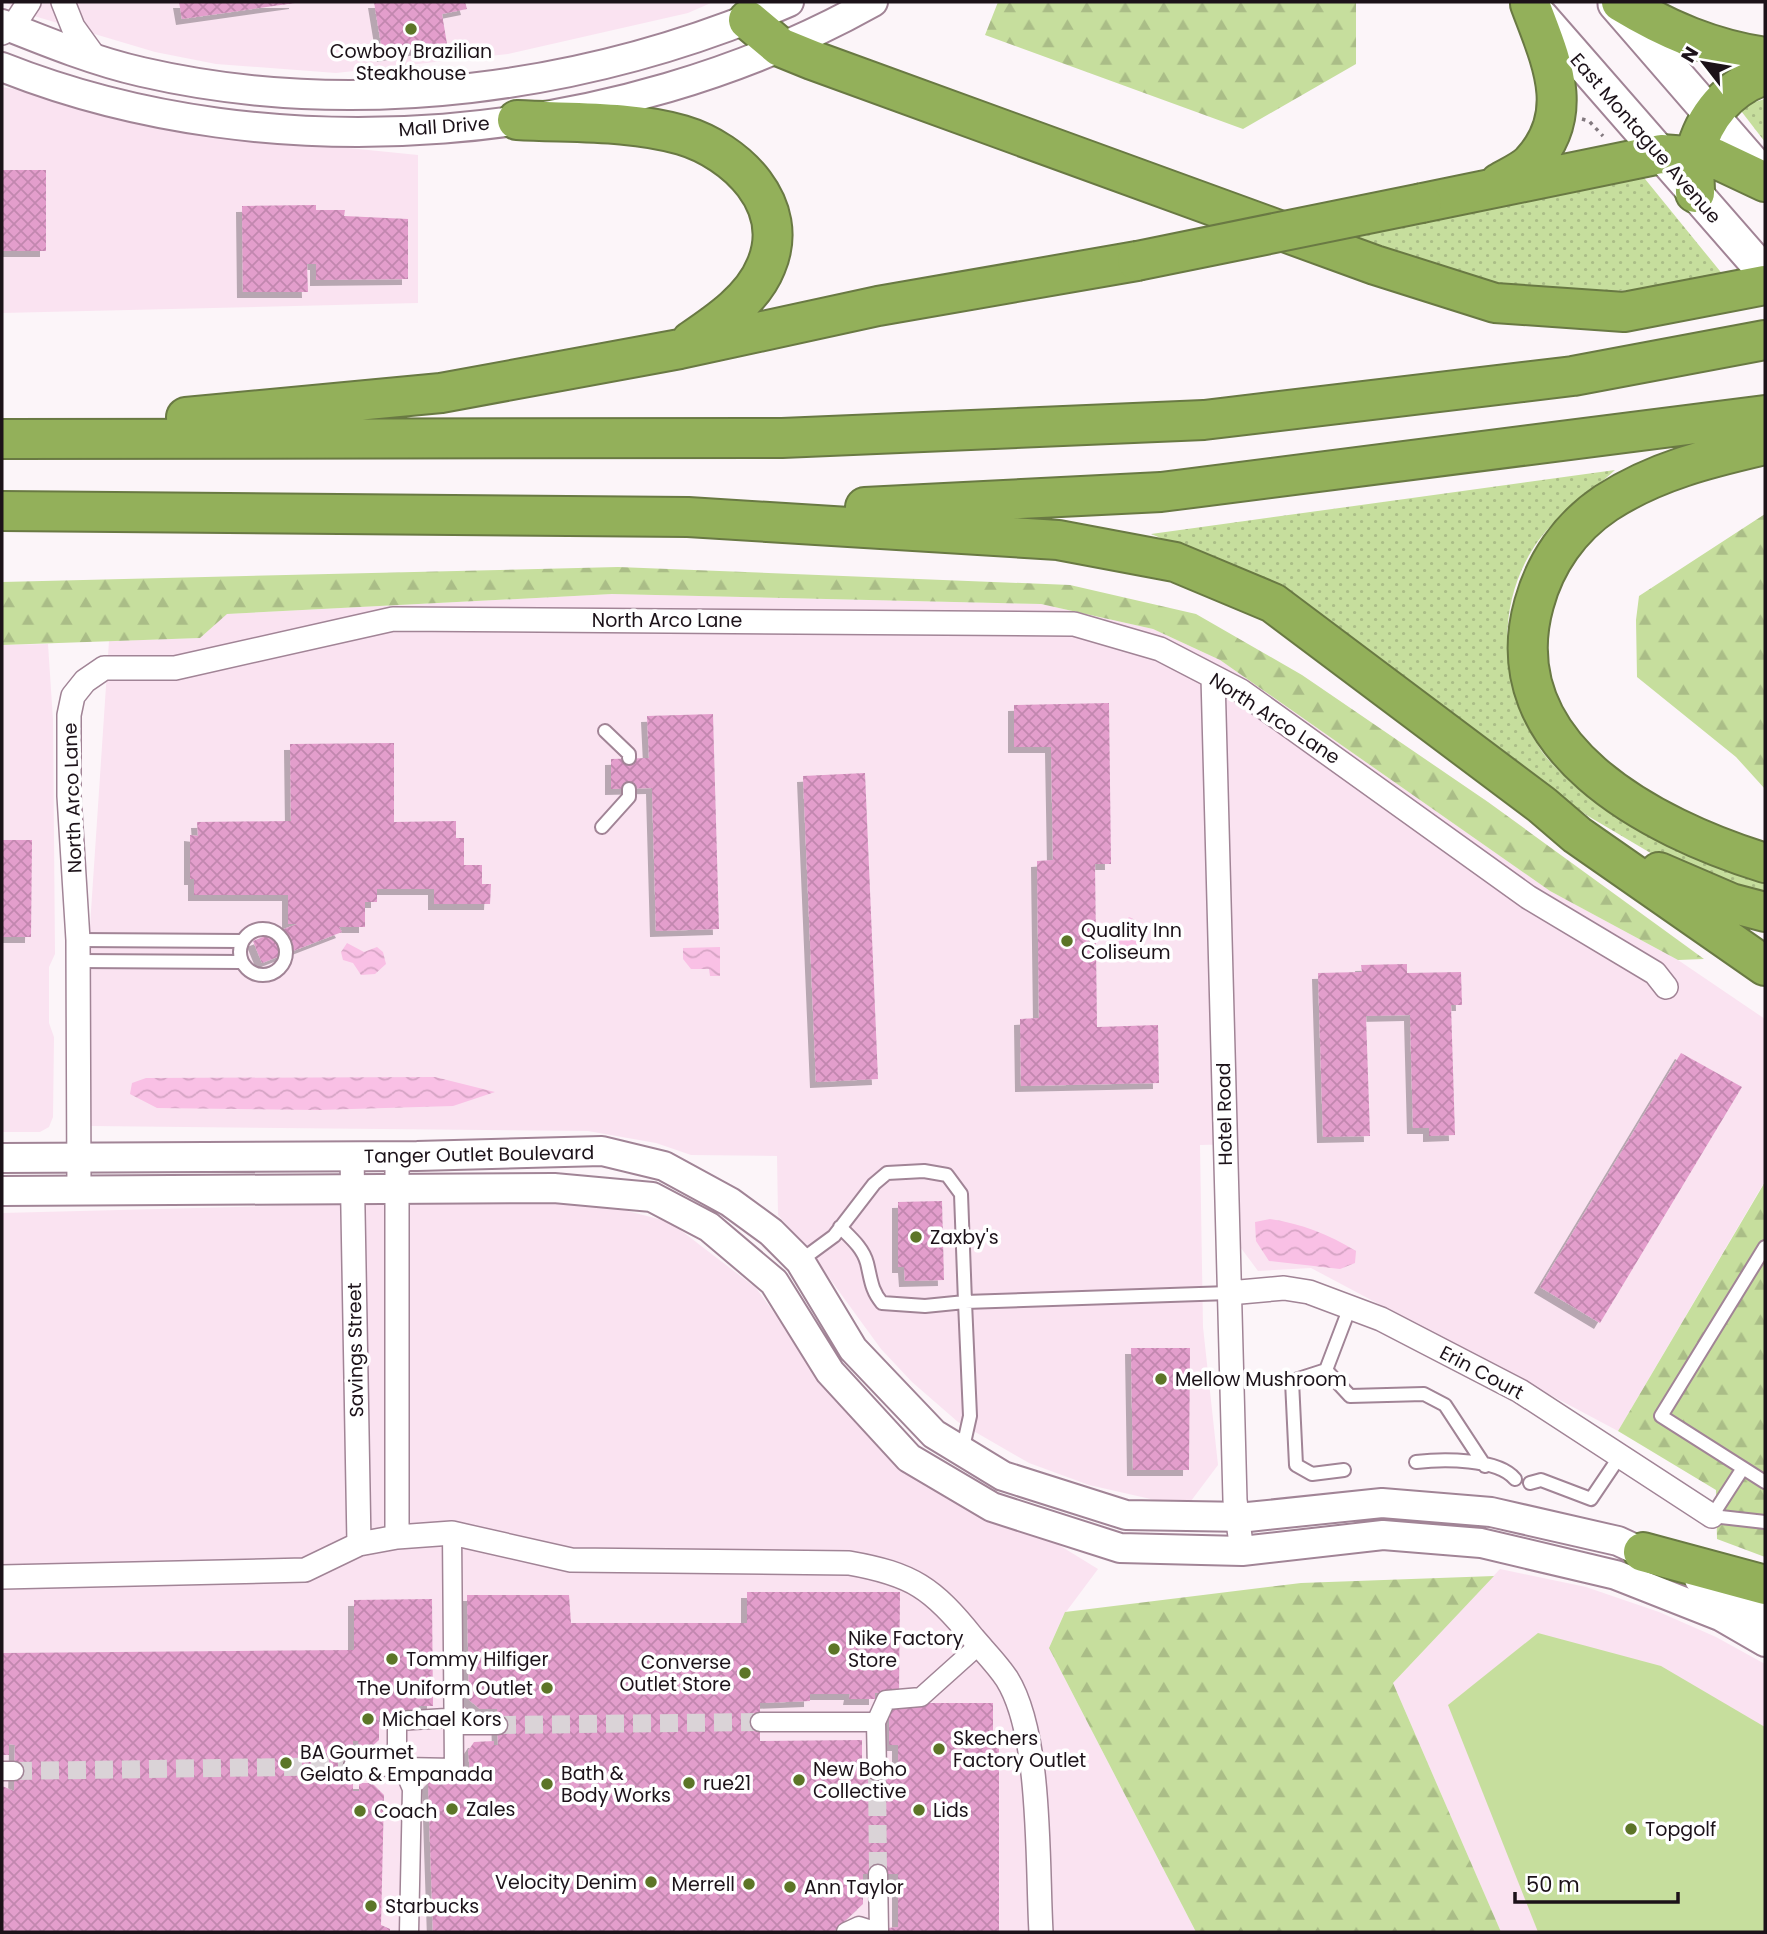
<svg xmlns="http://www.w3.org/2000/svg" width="1767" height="1934" font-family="Poppins,sans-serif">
	<defs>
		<pattern id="grass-dots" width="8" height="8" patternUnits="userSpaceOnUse" patternTransform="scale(1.75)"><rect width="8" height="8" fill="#c6de9d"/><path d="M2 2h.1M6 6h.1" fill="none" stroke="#aabd87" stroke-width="1.8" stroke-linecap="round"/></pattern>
		<pattern id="forest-firs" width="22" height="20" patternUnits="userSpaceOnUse" patternTransform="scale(1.75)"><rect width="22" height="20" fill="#c6de9d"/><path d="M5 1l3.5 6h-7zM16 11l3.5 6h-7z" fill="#aabd87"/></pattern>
		<pattern id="water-waves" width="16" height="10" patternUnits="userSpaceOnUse" patternTransform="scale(1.75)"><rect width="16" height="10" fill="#f9c0e5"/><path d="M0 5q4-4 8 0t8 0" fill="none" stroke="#d5a4c4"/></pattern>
		<pattern id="building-cross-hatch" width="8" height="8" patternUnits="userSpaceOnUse" patternTransform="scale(1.75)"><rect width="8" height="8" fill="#e39ecc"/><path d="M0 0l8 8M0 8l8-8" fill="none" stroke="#c287af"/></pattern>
		<filter id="shadow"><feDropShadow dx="-6" dy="6" stdDeviation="0" flood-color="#0004"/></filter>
	</defs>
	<rect width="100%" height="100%" fill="#fcf5f9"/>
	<path fill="#fae3f1" d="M 5,2 L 713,2 L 688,13 L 508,54 L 336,73 L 216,64 L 155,52 L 24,13 Z
		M 2,87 L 160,115 L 161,129 L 418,155 L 418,303 L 2,313 Z
		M 612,594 L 1041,604 L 1153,629 L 1220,660 L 1550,891 L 1678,960 L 1765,1019 L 1765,1181 L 1618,1431 L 1311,1268 L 1258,1271 L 1241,1248 L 1238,1144 L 1200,1145 L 1203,1327 L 1218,1465 L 1191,1501 L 1155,1500 L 1089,1485 L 1029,1463 L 958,1422 L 912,1382 L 881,1349 L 811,1253 L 778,1215 L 777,1156 L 691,1155 L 656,1143 L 588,1131 L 91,1126 L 86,1117 L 86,986 L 109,641 L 200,638 L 226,614 Z
		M 48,644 L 53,720 L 55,954 L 49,967 L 49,1023 L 54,1037 L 53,1117 L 49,1127 L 40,1132 L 2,1132 L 2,645 Z
		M 468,1201 L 589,1201 L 670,1222 L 756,1288 L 852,1418 L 1098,1569 L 1063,1616 L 1049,1648 L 1196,1932 L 2,1932 L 2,1213 Z
		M 1500,1569 L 1586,1587 L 1659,1612 L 1716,1637 L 1765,1664 L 1765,1932 L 1501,1932 L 1393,1683 Z"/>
	<path fill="url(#grass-dots)" d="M 1765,99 L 1765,142 L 1738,107 Z
		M 1641,174 L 1724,276 C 1633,297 1529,297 1438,277 C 1402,269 1366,253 1331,241 Z
		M 1615,470 C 1588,495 1554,516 1534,547 C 1495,607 1500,687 1539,747 C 1555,773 1597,804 1623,819 C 1663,842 1722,861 1765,879 L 1765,901 L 1659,858 L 1588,816 L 1231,567 L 1151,534 Z"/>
	<path fill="url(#forest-firs)" d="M 998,2 L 1356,2 L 1356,64 L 1243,129 L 985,35 Z
		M 1765,514 L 1765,789 L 1736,757 L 1637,677 L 1636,620 L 1639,596 Z
		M 618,567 L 1070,585 L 1196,614 L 1302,675 L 1488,802 L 1704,959 L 1678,960 L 1550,891 L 1220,660 L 1153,629 L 1041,604 L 612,594 L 227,614 L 200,638 L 2,645 L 2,582 Z
		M 1765,1182 L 1765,1557 L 1717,1539 L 1716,1490 L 1618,1431 Z
		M 1494,1576 L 1393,1683 L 1501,1932 L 1196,1932 L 1049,1648 L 1065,1612 L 1301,1583 Z"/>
	<path fill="#c6de9d" d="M 1538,1633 L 1661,1666 L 1765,1727 L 1765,1932 L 1538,1932 L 1448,1705 Z"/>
	<path fill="url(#water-waves)" d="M 1129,917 L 1137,921 L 1134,935 L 1139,952 L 1132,956 L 1124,954 C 1114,941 1120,929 1129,917 Z
		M 347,943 L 364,952 L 377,947 L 383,952 L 386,964 L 375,974 L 361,975 L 353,963 L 343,960 L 341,952 Z
		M 720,947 L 720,976 L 710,976 L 709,969 L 691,969 L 683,959 L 683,948 Z
		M 435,1077 L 495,1092 L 453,1106 L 318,1110 L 157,1108 L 130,1094 L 132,1083 L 146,1078 Z
		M 1270,1219 C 1302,1224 1328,1234 1356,1251 L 1355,1263 L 1340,1269 L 1269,1261 L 1256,1241 L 1255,1222 Z"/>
	<path fill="url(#building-cross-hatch)" filter="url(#shadow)" d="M 179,2 L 295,2 L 295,3 L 182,19 Z
		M 374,2 L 465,2 L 467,9 L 442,14 L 447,44 L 383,56 Z
		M 2,170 L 46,170 L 46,251 L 2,251 Z
		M 316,205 L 316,210 L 345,210 L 344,216 L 408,219 L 408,279 L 316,280 L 316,264 L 307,264 L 308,292 L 243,292 L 242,206 Z
		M 1109,703 L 1111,864 L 1095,864 L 1097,1027 L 1158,1025 L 1159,1083 L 1021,1086 L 1020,1019 L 1039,1018 L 1037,861 L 1053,860 L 1051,747 L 1014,747 L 1014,705 Z
		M 713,714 L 719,929 L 656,931 L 652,788 L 611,789 L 611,759 L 649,758 L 647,716 Z
		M 394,743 L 394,822 L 456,821 L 456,838 L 464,838 L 464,865 L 482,865 L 482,884 L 491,884 L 490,904 L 434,904 L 434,889 L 377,889 L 377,902 L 365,902 L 365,927 L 339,927 L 342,932 L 262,963 L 253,941 L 297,924 L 288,924 L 288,895 L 194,895 L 194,879 L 190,879 L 190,835 L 198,836 L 197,822 L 291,821 L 290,744 Z
		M 865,773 L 878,1079 L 816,1082 L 803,776 Z
		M 2,840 L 32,840 L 31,937 L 2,937 Z
		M 1407,964 L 1407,973 L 1461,972 L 1462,1005 L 1451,1005 L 1455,1135 L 1429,1136 L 1429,1128 L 1413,1128 L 1410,1015 L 1366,1016 L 1370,1136 L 1323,1137 L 1318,973 L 1362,972 L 1361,965 Z
		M 1681,1053 L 1742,1087 L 1600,1323 L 1540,1287 Z
		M 942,1201 L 944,1280 L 905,1281 L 904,1267 L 898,1267 L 898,1202 Z
		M 1131,1348 L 1190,1348 L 1189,1470 L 1133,1470 Z
		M 747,1592 L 900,1592 L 899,1692 L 875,1693 L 875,1699 L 849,1699 L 850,1694 L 810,1694 L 810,1701 L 760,1703 L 760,1741 L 862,1740 L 862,1771 L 898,1771 L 898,1745 L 889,1745 L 889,1703 L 993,1703 L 993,1741 L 999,1741 L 999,1932 L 888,1932 L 888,1928 L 898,1927 L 898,1874 L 863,1874 L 863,1904 L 833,1932 L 433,1932 L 428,1783 L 437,1774 L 470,1773 L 468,1751 L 474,1742 L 494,1741 L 494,1745 L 498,1745 L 497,1709 L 480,1709 L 469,1700 L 467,1595 L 569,1595 L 571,1623 L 747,1623 Z
		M 432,1599 L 433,1706 L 419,1706 L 419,1715 L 379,1716 L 379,1740 L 370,1748 L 359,1748 L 358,1741 L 353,1741 L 353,1791 L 359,1791 L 359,1783 L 372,1783 L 384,1795 L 381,1925 L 390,1929 L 390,1932 L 2,1932 L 2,1786 L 14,1791 L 15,1745 L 9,1744 L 9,1755 L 2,1755 L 2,1653 L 354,1650 L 354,1600 Z"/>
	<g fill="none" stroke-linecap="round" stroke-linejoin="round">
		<path stroke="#dad3d7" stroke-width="18" stroke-dasharray="18 9" stroke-linecap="butt" d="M 498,1725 L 760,1722
			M 14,1771 L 353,1766
			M 877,1771 L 878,1874"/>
		<g stroke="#a18496" stroke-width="16">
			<path id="service" d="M 605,731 L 629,754 L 629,758
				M 602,827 L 629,797 L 629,789
				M240 952a23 23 0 1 1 46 0a23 23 0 1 1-46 0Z
				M 78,940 L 242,941
				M 78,961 L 242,962
				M 840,1227 C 851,1238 863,1248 867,1263 C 871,1279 871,1290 882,1303 L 925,1306 L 965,1302 L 970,1416 L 962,1452
				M 1765,1247 L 1661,1416 L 1765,1482
				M 800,1261 L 834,1236 L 874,1184 L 887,1173 L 924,1171 L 947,1175 L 961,1194 L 965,1302 L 1229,1293
				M 1326,1370 L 1350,1396 L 1424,1394 L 1445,1405 L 1485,1466
				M 1416,1462 C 1442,1459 1498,1458 1515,1479
				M 1743,1468 L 1712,1516 L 1765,1522
				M 1344,1470 L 1312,1474 L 1296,1465 L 1292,1381 L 1326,1370 L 1350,1307
				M 1530,1483 L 1541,1480 L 1591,1499 L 1620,1456"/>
		</g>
		<g stroke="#a18496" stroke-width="21">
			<path id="pedestrian" d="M 760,1722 L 876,1722
				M 353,1766 L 454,1768 L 452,1533
				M 2,1771 L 14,1771
				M 877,1771 L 876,1722 L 886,1700 L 921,1697 L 979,1645
				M 878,1874 L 879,1932
				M 409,1932 L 412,1789 L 407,1777 L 397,1769 L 397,1721 L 446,1718 L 455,1725 L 498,1725
				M 846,1932 L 859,1926 L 878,1932"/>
		</g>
		<g stroke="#a18496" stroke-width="26">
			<path id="minor" d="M 63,2 L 73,27 L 96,59
				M 2,33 L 12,28 L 29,2
				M 1213,677 L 1235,1500 L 1242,1551
				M 352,1156 L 359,1544
				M 79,1190 L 78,940 L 69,796 L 69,715 L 73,696 L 85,681 L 104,668 L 175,668 L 393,619 L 1074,624 L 1160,649 L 1241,691 L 1528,897 L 1655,973 L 1666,987
				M 1229,1293 L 1284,1288 L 1309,1292 L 1381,1319 L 1520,1391 L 1712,1516
				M 397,1537 L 397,1156
				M 2,1577 L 305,1570 L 359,1544 L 397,1537 L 452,1533 L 571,1560 L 849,1563 C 912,1574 933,1588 973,1638 C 984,1651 998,1665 1007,1679 C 1042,1735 1037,1864 1041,1932"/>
		</g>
		<g stroke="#a18496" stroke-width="32">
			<path id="tertiary" d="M 2,24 C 47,42 94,61 142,72 C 355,121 589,89 789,2
				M 2,67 C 274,175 618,145 873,2
				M 2,1158 L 417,1156 L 602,1151 L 664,1166 L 730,1202 L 771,1232 L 800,1261 L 853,1349 L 934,1434 L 1003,1476 L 1126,1515 L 1248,1517 L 1382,1503 L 1491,1512 L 1618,1541 L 1659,1560
				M 2,1191 L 554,1188 L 652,1197 L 709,1227 L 774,1282 L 830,1372 L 909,1458 L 992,1507 L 1120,1548 L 1242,1551 L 1383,1535 L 1481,1543 L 1616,1575 L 1720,1616 L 1765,1642
				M 1699,1579 L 1765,1612"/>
		</g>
		<g stroke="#a18496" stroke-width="37">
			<path id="secondary" d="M 1615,4 L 1765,177
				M 1537,12 L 1765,273"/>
		</g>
		<g stroke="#697943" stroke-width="42">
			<path id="motorway" d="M 1621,2 C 1667,30 1712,49 1765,57
				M 748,20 L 780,47 L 812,60 L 1375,265 L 1495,303 L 1624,312 L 1765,285
				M 517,120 C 570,123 630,120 682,135 C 736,151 792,205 766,266 C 753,299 719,322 691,341
				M 1499,183 C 1509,177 1523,171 1531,163 C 1578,113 1550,58 1530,4
				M 1695,193 C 1695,181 1693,166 1695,154 C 1704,116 1729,87 1765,75
				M 1422,203 L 1661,154 L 1714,158 L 1765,182
				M 186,417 L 441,393 L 680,349 L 878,306 L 1137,261
				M 2,439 L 782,438 L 1204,420 L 1573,376 L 1765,340
				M 1765,445 C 1709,458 1655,471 1606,503 C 1570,527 1545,563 1534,604 C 1494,747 1652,828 1765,863
				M 865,507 L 1161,492 L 1765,415
				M 2,511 L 688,517 L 1058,540 L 1175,562 L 1273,603 L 1542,805 L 1577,835 L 1765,966
				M 1659,872 L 1731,903 L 1765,912
				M 1643,1552 L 1765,1585"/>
		</g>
		<path stroke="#82797f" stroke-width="3.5" stroke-dasharray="3.5 5" stroke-linecap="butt" d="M 1582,119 L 1589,121 L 1603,136"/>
		<use href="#service" stroke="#fff" stroke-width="12"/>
		<use href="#pedestrian" stroke="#fff" stroke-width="18"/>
		<use href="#minor" stroke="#fff" stroke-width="23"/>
		<use href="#tertiary" stroke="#fff" stroke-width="28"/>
		<use href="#secondary" stroke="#fff" stroke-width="33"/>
		<use href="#motorway" stroke="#93b05a" stroke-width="38"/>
		<g stroke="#697943" stroke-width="42" stroke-linecap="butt">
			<path id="motorway-bridge" d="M 1137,261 L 1422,203"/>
		</g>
		<use href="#motorway-bridge" stroke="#93b05a" stroke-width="38"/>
	</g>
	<g fill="#5c7527" stroke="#fff" stroke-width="2.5">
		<circle cx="411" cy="29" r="7"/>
		<circle cx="1067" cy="941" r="7"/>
		<circle cx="916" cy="1237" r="7"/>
		<circle cx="1161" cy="1379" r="7"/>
		<circle cx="834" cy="1649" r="7"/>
		<circle cx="392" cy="1659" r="7"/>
		<circle cx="745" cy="1673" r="7"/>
		<circle cx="547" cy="1688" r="7"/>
		<circle cx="368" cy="1719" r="7"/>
		<circle cx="939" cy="1749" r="7"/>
		<circle cx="286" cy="1763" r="7"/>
		<circle cx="799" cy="1780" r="7"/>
		<circle cx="689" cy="1783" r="7"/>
		<circle cx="547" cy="1784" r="7"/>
		<circle cx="452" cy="1809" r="7"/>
		<circle cx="919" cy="1810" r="7"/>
		<circle cx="360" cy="1811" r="7"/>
		<circle cx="1631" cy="1829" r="7"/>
		<circle cx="651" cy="1882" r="7"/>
		<circle cx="749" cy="1884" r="7"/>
		<circle cx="790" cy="1887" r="7"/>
		<circle cx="371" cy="1906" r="7"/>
	</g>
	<g text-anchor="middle" stroke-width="7" stroke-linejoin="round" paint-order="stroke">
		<g font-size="19" fill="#1c1219" stroke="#fff" text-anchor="start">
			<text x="411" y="58" text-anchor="middle">Cowboy Brazilian<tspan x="411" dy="22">Steakhouse</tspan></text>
			<text x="1081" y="937">Quality Inn<tspan x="1081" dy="22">Coliseum</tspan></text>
			<text x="930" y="1244">Zaxby's</text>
			<text x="1175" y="1386">Mellow Mushroom</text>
			<text x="848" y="1645">Nike Factory<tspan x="848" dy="22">Store</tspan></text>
			<text x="406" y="1666">Tommy Hilfiger</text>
			<text x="731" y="1669" text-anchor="end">Converse<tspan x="731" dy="22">Outlet Store</tspan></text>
			<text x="533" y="1695" text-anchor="end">The Uniform Outlet</text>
			<text x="382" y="1726">Michael Kors</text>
			<text x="953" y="1745">Skechers<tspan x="953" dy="22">Factory Outlet</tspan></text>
			<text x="300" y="1759">BA Gourmet<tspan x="300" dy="22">Gelato &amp; Empanada</tspan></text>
			<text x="813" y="1776">New Boho<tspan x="813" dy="22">Collective</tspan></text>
			<text x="561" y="1780">Bath &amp;<tspan x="561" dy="22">Body Works</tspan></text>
			<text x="703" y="1790">rue21</text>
			<text x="466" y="1816">Zales</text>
			<text x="933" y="1817">Lids</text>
			<text x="374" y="1818">Coach</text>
			<text x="1645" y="1836">Topgolf</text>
			<text x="637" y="1889" text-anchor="end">Velocity Denim</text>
			<text x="735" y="1891" text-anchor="end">Merrell</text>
			<text x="804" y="1894">Ann Taylor</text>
			<text x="385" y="1913">Starbucks</text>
		</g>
		<g font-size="19" fill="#1c1219" stroke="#fff">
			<text transform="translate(444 126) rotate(-4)" y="7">Mall Drive</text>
			<text transform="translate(1646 138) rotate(49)" y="7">East Montague Avenue</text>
			<text x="667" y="627">North Arco Lane</text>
			<text transform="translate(1275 718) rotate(33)" y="7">North Arco Lane</text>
			<text transform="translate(72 798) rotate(-92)" y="7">North Arco Lane</text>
			<text transform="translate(1224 1114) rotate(-91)" y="7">Hotel Road</text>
			<text transform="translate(479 1154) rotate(-1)" y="7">Tanger Outlet Boulevard</text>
			<text transform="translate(355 1350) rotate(-91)" y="7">Savings Street</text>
			<text transform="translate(1482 1372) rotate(28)" y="7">Erin Court</text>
		</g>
	</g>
	<rect width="1767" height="1934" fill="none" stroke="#1c1219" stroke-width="7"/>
	<g transform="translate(1704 63) rotate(301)" stroke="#ffffff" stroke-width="5" paint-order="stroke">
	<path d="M0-5L12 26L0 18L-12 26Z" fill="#1c1219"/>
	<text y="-10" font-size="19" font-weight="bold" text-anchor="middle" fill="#1c1219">N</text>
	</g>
	<path d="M1515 1892v10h163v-10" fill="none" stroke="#1c1219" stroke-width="3.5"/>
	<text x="1526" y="1892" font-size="21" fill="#1c1219" stroke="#ffffff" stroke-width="5" paint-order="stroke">50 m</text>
</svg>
